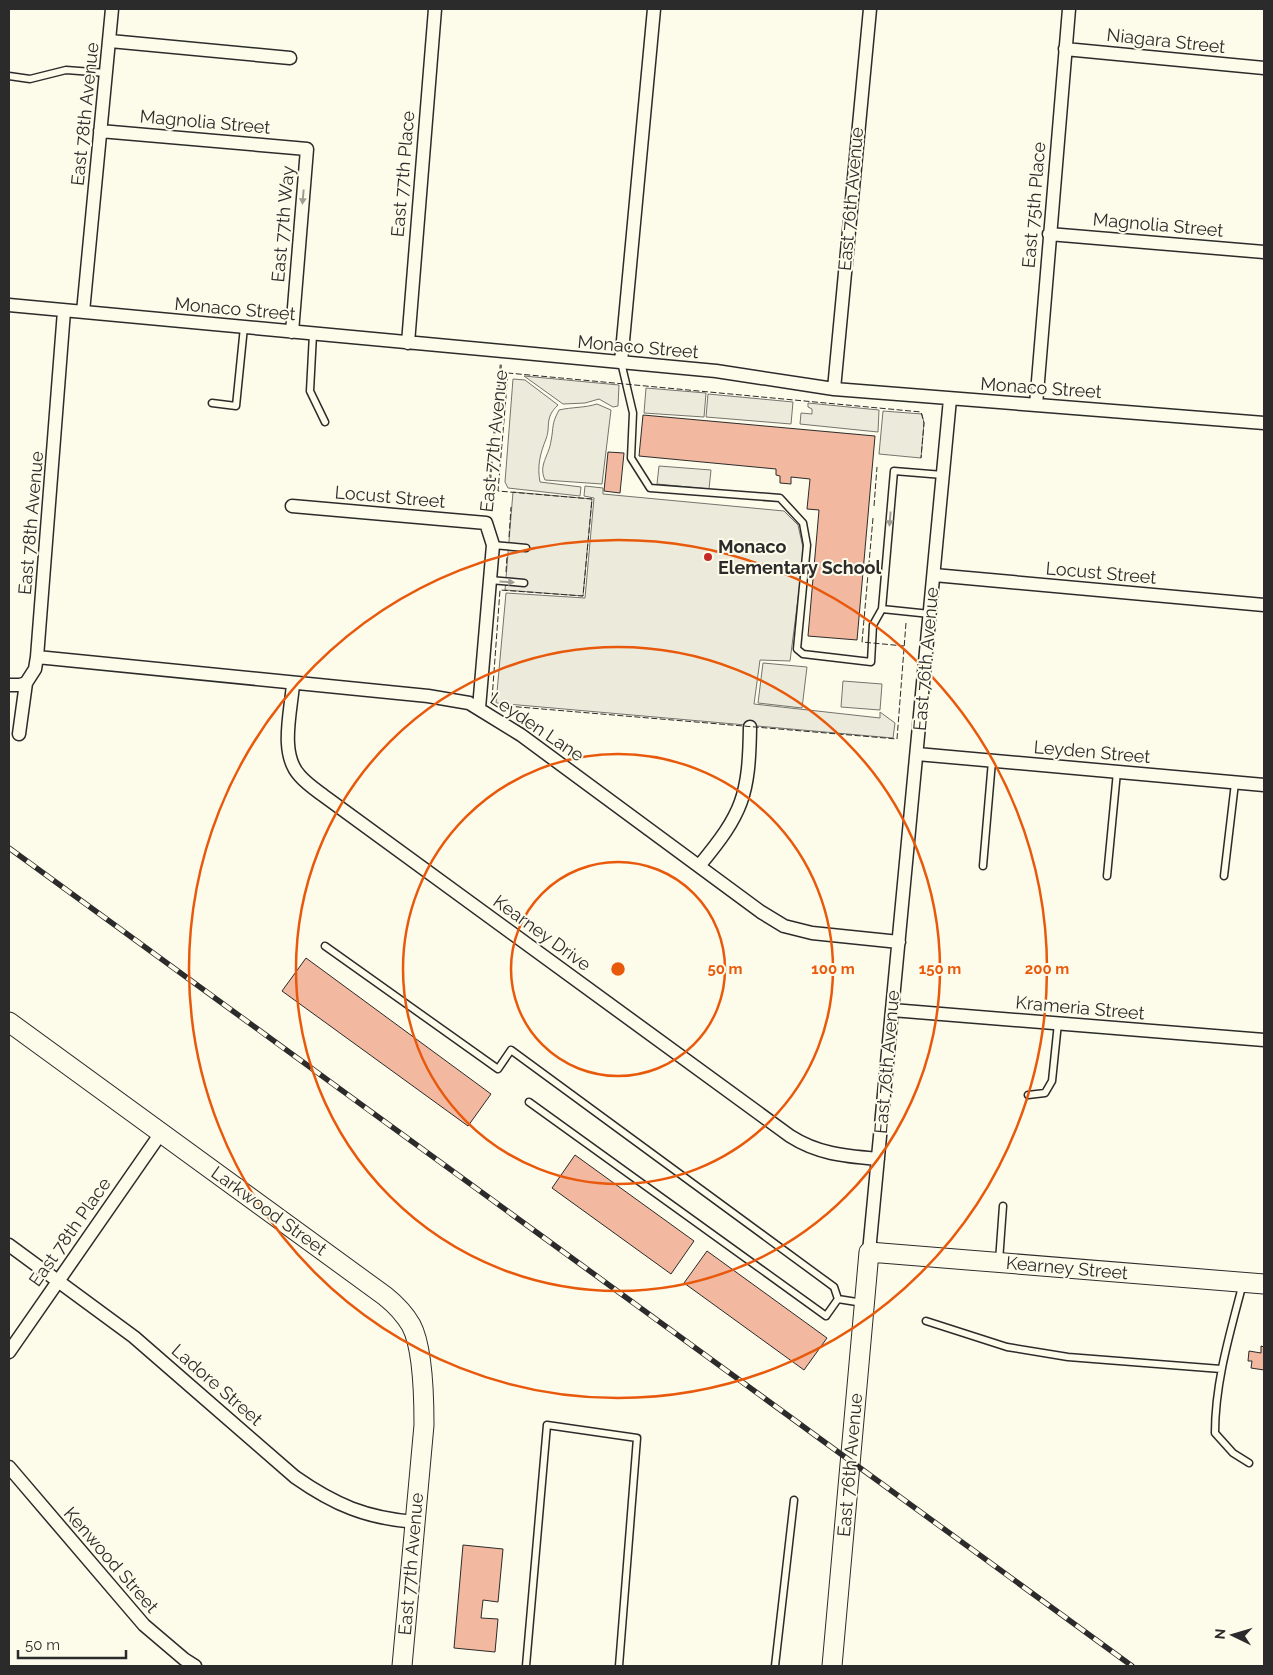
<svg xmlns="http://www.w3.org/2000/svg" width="1273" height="1675" font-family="Raleway,sans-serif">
	<rect width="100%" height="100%" fill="#fdfbea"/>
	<path fill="#ecebdb" stroke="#74746e" d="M 524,376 L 619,385 L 618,406 L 613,407 L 599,399 L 585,403 L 563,404 Z
		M 513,379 L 525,380 L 558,405 C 544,418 551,426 546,439 C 540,454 537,466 540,482 L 581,487 L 580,496 L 508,488 L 505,482 Z
		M 646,388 L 706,393 L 704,417 L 644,413 Z
		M 708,394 L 793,402 L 791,424 L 706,417 Z
		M 808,403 L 879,410 L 878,432 L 800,424 L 801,413 L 812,414 L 812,409 L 808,407 Z
		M 597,404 L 611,410 L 602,484 L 545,480 C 538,465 549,456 551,441 C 554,426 551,425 559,410 C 572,407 584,408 597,404 Z
		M 883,411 L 922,414 L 924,423 L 921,458 L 879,454 Z
		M 659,466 L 711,470 L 709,489 L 657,484 Z
		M 585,486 L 603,488 L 603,494 L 784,511 L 798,525 L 804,552 L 790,661 L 760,660 L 754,704 L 880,718 L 880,712 L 895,723 L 893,738 L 496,703 L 506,593 L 585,598 L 594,498 L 584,496 Z
		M 763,663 L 807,667 L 802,708 L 758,703 Z
		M 843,681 L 882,684 L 880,710 L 841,707 Z"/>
	<path fill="#eceadb" stroke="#74746e" d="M 513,492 L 592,499 L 583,596 L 505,590 Z"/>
	<path fill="#f2b8a0" stroke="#2b2b2b" d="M 643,415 L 875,436 L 857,640 L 808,636 L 819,510 L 807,509 L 810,479 L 791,477 L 791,484 L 780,483 L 780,476 L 776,475 L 776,469 L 639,456 Z
		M 608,452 L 624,453 L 620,493 L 604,491 Z
		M 306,958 L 491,1094 L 468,1126 L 282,991 Z
		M 575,1155 L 694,1241 L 671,1274 L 552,1188 Z
		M 707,1251 L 827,1338 L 804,1370 L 684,1283 Z
		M 1261,1346 L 1264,1347 L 1264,1370 L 1251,1368 L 1252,1361 L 1248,1361 L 1249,1351 L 1261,1353 Z
		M 463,1545 L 503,1549 L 498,1602 L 483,1600 L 481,1618 L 498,1619 L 495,1652 L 454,1648 Z"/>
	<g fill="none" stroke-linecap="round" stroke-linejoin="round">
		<g stroke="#2b2b2b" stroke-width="9">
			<path id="lane" d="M 9,76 L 30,79 L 66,70 L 106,73
				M 313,334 L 310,391 L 325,422
				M 621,362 L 633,413 L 631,458 L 650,488 L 780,498 L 803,523 L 807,545 L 797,649 L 803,654 L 871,662 L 873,625 L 882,609
				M 212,403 L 236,406 L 244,327
				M 493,545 L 526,548
				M 490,580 L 524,583
				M 930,614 L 882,609 L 894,471 L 943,475
				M 983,866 L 992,761
				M 1107,876 L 1117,772
				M 1224,876 L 1235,783
				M 325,946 L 498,1069 L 511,1050 L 834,1287 L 838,1299
				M 1028,1095 L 1045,1093 L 1052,1081 L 1058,1023
				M 529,1102 L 826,1316 L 838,1299 L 863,1303
				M 999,1261 L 1003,1206
				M 1243,1283 C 1230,1333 1215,1382 1215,1433 L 1233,1453 L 1249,1463
				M 926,1321 L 1007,1347 L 1068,1357 L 1221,1369
				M 526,1666 L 547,1425 L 637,1438 L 619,1666
				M 775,1666 L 794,1500"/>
		</g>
		<g stroke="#2b2b2b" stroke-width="15">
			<path id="street" d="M 110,41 L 290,58
				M 1065,49 L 1264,68
				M 100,131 L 307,149 L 292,332
				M 1049,234 L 1264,252
				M 9,305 L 716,371 L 834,389 L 1264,423
				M 83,312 L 112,9
				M 408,343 L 435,9
				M 621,362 L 654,9
				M 834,389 L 870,9
				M 1036,405 L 1069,9
				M 292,506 L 486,523 L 493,545 L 479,708
				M 934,575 L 1264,605
				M 37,657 L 428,696 L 469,703 L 521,735 L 761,912 L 784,926 L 812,933 L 899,942
				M 293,684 C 291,712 279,754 300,776 C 307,784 316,790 324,796 L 790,1136 C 818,1154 845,1156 878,1159
				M 9,685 L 20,685 L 26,683
				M 19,734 L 26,683 L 35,669 L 37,657 L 64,311
				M 917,754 L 1264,785
				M 699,866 C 743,813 749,796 750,727
				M 892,1010 L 1264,1040
				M 9,1245 L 134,1337 L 295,1477 C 335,1505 366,1518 415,1522
				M 869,1252 L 950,399
				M 9,1352 L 161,1133
				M 9,1467 L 144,1625 L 184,1659 L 195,1666"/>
		</g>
		<g stroke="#2b2b2b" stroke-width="21">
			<path id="secondary" d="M 9,1022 L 385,1296 C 395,1304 404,1313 411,1325 C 423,1347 424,1399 424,1425 L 402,1666
				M 832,1666 L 869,1252 L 1264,1284"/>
		</g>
		<path stroke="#6a6964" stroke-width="2.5" stroke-dasharray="4 2.5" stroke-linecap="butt" d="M 487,511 L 501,363"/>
		<use href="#lane" stroke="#fdfbea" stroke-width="6"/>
		<use href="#street" stroke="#fdfbea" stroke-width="12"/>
		<use href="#secondary" stroke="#fdfbea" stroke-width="19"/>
		<g stroke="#2b2b2b" stroke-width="5.5">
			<path id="rail" d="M 9,848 L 1132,1666"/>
		</g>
		<use href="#rail" stroke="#fdfbea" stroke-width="4" stroke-dasharray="11" stroke-linecap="butt"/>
		<path stroke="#2b2b2b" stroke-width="1" stroke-dasharray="6 2.5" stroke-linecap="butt" d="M 874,506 L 877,467
			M 873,518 L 862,642 L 904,646
			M 509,537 L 511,507
			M 506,572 L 507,556
			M 906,623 L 897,739 L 495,705 L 492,699 L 500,590 L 583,596 L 592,499 L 498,491 L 508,373 L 921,412 L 924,423 L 921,458"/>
	</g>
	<defs><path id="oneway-solid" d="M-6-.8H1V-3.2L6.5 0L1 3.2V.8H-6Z" transform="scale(1.25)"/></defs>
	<g fill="#9e9d94">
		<use href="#oneway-solid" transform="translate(303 197) rotate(95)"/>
		<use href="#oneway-solid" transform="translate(890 519) rotate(95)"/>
		<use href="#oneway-solid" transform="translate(507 582) rotate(4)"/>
	</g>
	<g fill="none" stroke="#e8590c" stroke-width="2.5">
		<circle cx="618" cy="969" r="107"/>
		<circle cx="618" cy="969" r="215"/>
		<circle cx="618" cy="969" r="322"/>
		<circle cx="618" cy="969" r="429"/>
	</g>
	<circle fill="#c62828" stroke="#fdfbea" stroke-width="2" cx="708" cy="557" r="5"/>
	<g text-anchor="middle" stroke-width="4" stroke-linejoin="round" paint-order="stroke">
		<g font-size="18" fill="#2b2b2b" stroke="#fdfbea">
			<text transform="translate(1166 41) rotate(6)" y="6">Niagara Street</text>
			<text transform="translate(85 114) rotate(-84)" y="6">East 78th Avenue</text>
			<text transform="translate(205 122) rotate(5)" y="6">Magnolia Street</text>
			<text transform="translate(403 174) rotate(-85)" y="6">East 77th Place</text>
			<text transform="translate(851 199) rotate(-85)" y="6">East 76th Avenue</text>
			<text transform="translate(1034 205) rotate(-85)" y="6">East 75th Place</text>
			<text transform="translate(283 224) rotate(-85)" y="6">East 77th Way</text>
			<text transform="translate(1158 225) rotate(5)" y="6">Magnolia Street</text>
			<text transform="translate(235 309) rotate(5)" y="6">Monaco Street</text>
			<text transform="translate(638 347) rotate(5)" y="6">Monaco Street</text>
			<text transform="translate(1041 388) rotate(4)" y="6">Monaco Street</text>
			<text transform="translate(494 441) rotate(-84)" y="6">East 77th Avenue</text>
			<text transform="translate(390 497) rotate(5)" y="6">Locust Street</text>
			<text transform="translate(31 523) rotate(-85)" y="6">East 78th Avenue</text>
			<text transform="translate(1101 573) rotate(5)" y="6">Locust Street</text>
			<text transform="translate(926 659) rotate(-85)" y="6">East 76th Avenue</text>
			<text transform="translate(537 727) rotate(34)" y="6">Leyden Lane</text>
			<text transform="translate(1092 752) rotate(5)" y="6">Leyden Street</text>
			<text transform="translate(542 933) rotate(36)" y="6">Kearney Drive</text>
			<text transform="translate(1080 1008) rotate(5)" y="6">Krameria Street</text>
			<text transform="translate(887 1062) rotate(-85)" y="6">East 76th Avenue</text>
			<text transform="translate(269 1211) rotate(36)" y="6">Larkwood Street</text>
			<text transform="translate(70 1232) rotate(-55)" y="6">East 78th Place</text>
			<text transform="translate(1067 1268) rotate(5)" y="6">Kearney Street</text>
			<text transform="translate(217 1385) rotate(41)" y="6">Ladore Street</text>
			<text transform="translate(850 1465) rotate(-85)" y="6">East 76th Avenue</text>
			<text transform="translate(111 1560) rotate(49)" y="6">Kenwood Street</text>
			<text transform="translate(411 1564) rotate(-85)" y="6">East 77th Avenue</text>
		</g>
		<g font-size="18" font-weight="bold" fill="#2b2b2b" stroke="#fdfbea" text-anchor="start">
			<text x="718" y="553">Monaco<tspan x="718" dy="21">Elementary School</tspan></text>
		</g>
	</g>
	<circle cx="618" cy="969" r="8" fill="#e8590c" stroke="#fdfbea" stroke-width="2.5"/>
	<g font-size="15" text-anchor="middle" font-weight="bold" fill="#e8590c" stroke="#fdfbea" stroke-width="4" stroke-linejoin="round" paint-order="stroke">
		<text x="725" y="974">50 m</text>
		<text x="833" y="974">100 m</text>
		<text x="940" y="974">150 m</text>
		<text x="1047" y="974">200 m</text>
	</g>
	<rect width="1273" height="1675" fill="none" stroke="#2b2b2b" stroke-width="20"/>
	<g transform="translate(1233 1635) rotate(275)" stroke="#fdfbea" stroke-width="4" paint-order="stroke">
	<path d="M0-4L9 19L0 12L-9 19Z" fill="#2b2b2b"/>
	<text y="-8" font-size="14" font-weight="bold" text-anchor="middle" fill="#2b2b2b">N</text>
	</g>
	<path d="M18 1650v8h108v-8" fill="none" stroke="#2b2b2b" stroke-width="2.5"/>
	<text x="25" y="1650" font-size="15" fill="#2b2b2b" stroke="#fdfbea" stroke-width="4" paint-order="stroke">50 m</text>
</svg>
